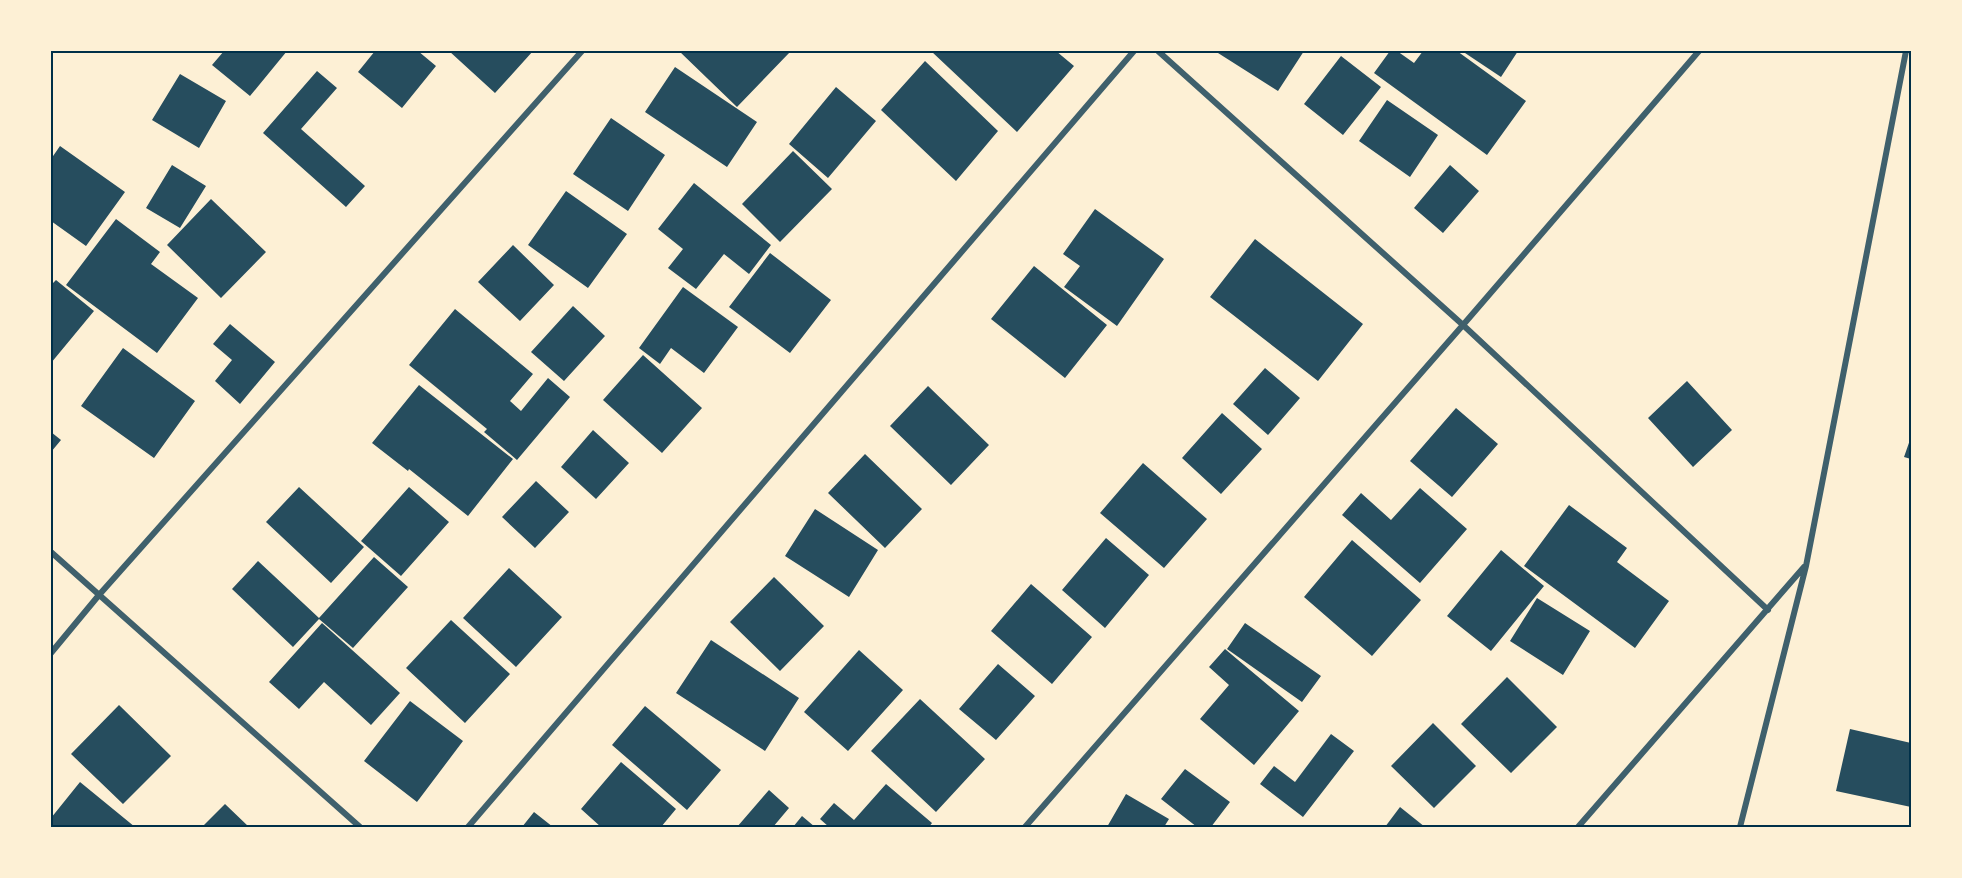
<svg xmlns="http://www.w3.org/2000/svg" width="1962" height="878" font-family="'Public Sans',sans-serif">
	<rect width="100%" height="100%" fill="#fdf0d5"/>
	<path fill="#264d5e" d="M 224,51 L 287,51 L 250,96 L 212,65 Z
		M 375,51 L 418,51 L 436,66 L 402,108 L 358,72 Z
		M 449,51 L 533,51 L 495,93 Z
		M 679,51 L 789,51 L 790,52 L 737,107 Z
		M 931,51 L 1056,51 L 1074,66 L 1017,132 Z
		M 1219,51 L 1304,51 L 1278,91 L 1218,53 Z
		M 1390,51 L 1397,51 L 1414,63 L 1423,51 L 1457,51 L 1526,101 L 1487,155 L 1374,73 Z
		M 1462,51 L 1518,51 L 1501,77 Z
		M 1341,56 L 1381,87 L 1343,135 L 1304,104 Z
		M 925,61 L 998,131 L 956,181 L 881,110 Z
		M 675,67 L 757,122 L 727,167 L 645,112 Z
		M 317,71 L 337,88 L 301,129 L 365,186 L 346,207 L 263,133 Z
		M 180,74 L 226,101 L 199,148 L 152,120 Z
		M 836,87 L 876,121 L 828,178 L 789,144 Z
		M 1387,100 L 1438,135 L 1410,177 L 1359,141 Z
		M 611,118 L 665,155 L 628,211 L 573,174 Z
		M 60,146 L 125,192 L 86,246 L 51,221 L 51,159 Z
		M 793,151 L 832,189 L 780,242 L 742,204 Z
		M 172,165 L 206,186 L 180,228 L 146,208 Z
		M 1450,165 L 1479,191 L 1443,233 L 1414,208 Z
		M 694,183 L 771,245 L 749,274 L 724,254 L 696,289 L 668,268 L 683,249 L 658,229 Z
		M 566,191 L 627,234 L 588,288 L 528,245 Z
		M 211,199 L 266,252 L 221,298 L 167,245 Z
		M 1095,209 L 1164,259 L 1117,326 L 1064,287 L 1080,266 L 1063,254 Z
		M 116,219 L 160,252 L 151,264 L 198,298 L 157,353 L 66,285 Z
		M 1255,239 L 1363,324 L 1318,381 L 1210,297 Z
		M 513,245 L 554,285 L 520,321 L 478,282 Z
		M 770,253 L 831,300 L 790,353 L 729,307 Z
		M 1034,266 L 1107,325 L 1065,378 L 991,319 Z
		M 56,280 L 94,311 L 51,363 L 51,285 Z
		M 683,287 L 738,327 L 704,373 L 671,348 L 660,364 L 639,348 Z
		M 573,306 L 605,336 L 564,381 L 531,352 Z
		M 455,309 L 533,374 L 510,401 L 521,411 L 548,378 L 570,397 L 517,460 L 484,432 L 487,429 L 409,365 Z
		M 230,324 L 275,362 L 240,404 L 215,381 L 232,360 L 213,344 Z
		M 123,348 L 195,401 L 154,458 L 81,406 Z
		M 643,355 L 702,408 L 662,453 L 603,400 Z
		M 1265,368 L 1300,398 L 1268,435 L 1233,404 Z
		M 1687,381 L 1732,430 L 1693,467 L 1648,418 Z
		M 419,385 L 513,459 L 468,516 L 409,469 L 408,471 L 372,443 Z
		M 928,386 L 989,445 L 951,485 L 890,426 Z
		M 1456,408 L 1498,444 L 1452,497 L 1410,461 Z
		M 1222,413 L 1262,449 L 1221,494 L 1182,458 Z
		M 593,430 L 629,463 L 596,499 L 561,467 Z
		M 51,432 L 61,440 L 51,452 Z
		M 1911,437 L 1911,459 L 1904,457 Z
		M 865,454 L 922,509 L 885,548 L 828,493 Z
		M 1143,463 L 1207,519 L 1164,568 L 1100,513 Z
		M 536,481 L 569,512 L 535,548 L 502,517 Z
		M 299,487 L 364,547 L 331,583 L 266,522 Z
		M 409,487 L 449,522 L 401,576 L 361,541 Z
		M 1420,488 L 1467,529 L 1420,583 L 1342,515 L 1361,493 L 1391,520 Z
		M 1569,505 L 1627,548 L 1617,562 L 1669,601 L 1635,648 L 1524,566 Z
		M 815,509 L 878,550 L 849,597 L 785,556 Z
		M 1106,538 L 1149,575 L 1105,628 L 1062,590 Z
		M 1352,540 L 1421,600 L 1372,656 L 1304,597 Z
		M 1501,550 L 1544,586 L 1491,651 L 1447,616 Z
		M 374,557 L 408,587 L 353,648 L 319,619 L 293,647 L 232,589 L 258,561 L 319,618 Z
		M 509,568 L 562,617 L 516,667 L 463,618 Z
		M 774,577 L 824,626 L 780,671 L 730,622 Z
		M 1031,584 L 1092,637 L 1052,684 L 991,631 Z
		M 1537,598 L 1590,631 L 1563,675 L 1510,641 Z
		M 451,620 L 510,674 L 465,723 L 406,668 Z
		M 322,623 L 400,693 L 371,725 L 324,682 L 299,709 L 269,682 Z
		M 1245,623 L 1321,676 L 1302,702 L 1227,649 Z
		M 711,640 L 799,698 L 765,751 L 676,693 Z
		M 1225,649 L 1299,711 L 1254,765 L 1200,719 L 1229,685 L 1209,667 Z
		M 859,650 L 903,690 L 848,751 L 804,712 Z
		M 998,664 L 1035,696 L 996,740 L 959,709 Z
		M 1507,677 L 1557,727 L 1511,773 L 1461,724 Z
		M 920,699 L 985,759 L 936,812 L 871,751 Z
		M 410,701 L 463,741 L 417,802 L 364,761 Z
		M 119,705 L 171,756 L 123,804 L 71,754 Z
		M 645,706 L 721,770 L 687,810 L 612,745 Z
		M 1433,723 L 1476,766 L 1434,808 L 1391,766 Z
		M 1850,729 L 1911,743 L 1911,807 L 1836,791 Z
		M 1331,734 L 1354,751 L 1303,817 L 1260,784 L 1274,766 L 1295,782 Z
		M 621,762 L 676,809 L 661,827 L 601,827 L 581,809 Z
		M 1185,769 L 1230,802 L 1211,827 L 1197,827 L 1161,799 Z
		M 80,782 L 135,827 L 51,827 L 51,818 Z
		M 886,784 L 932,823 L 929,827 L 829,827 L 820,819 L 834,803 L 854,820 Z
		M 769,790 L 789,808 L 773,827 L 737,827 Z
		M 1126,794 L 1169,819 L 1164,827 L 1107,827 Z
		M 225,804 L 249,827 L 202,827 Z
		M 1400,807 L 1425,827 L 1385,827 Z
		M 534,812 L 553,827 L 522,827 Z
		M 802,816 L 815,827 L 793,827 Z"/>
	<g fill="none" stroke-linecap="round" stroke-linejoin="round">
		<path stroke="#3f606c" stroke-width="6" d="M 1158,51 L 1463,325 L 1768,610
			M 51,552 L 360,827
			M 51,653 L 99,595 L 582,51
			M 468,827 L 1134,51
			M 1025,827 L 1463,325 L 1699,51
			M 1578,827 L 1804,567
			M 1740,827 L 1806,566 L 1906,51"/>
	</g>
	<rect width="1962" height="878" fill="none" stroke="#fdf0d5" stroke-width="105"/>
	<rect x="52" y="52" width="1858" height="774" fill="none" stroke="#003049" stroke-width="2"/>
</svg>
